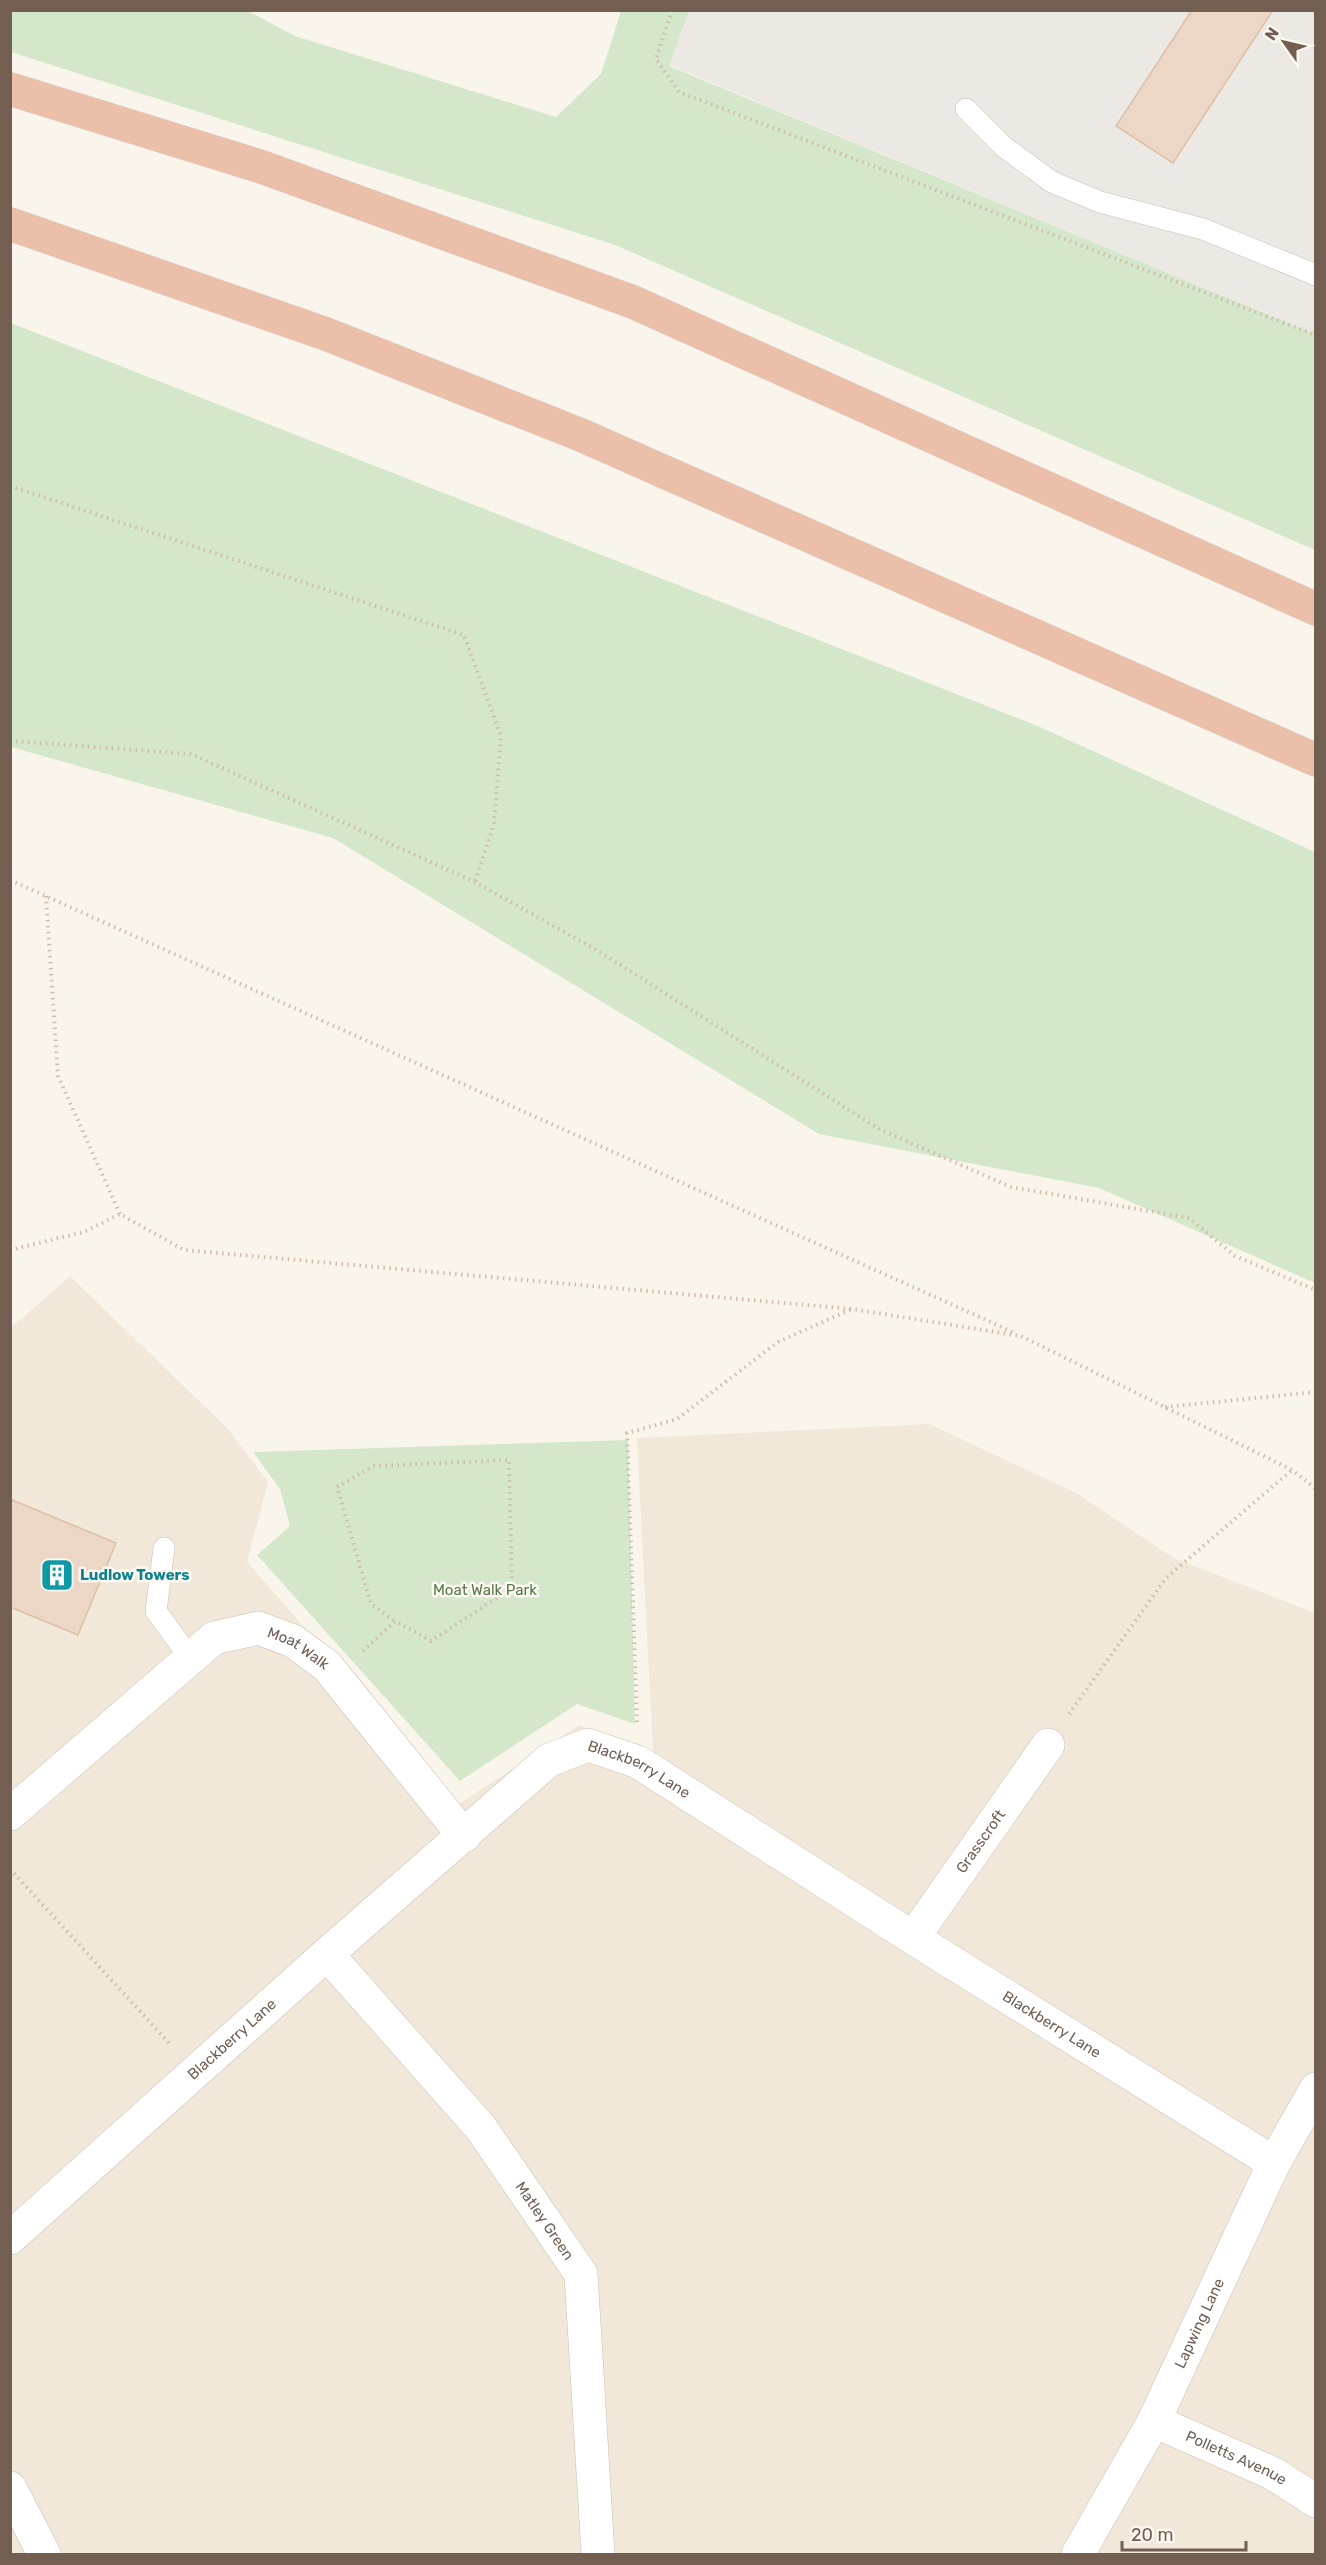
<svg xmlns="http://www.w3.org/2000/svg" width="1326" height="2565" font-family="Rubik,sans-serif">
	<rect width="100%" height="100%" fill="#faf5eb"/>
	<path fill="#f1e8da" d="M 70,1276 L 227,1428 L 268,1482 L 247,1562 L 459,1804 L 579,1725 L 653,1752 L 637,1438 L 929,1424 L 1078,1494 L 1174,1558 L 1315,1613 L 1315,2554 L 11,2554 L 10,1329 Z"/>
	<path fill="#ece8e3" d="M 689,11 L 1315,11 L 1315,334 L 669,65 Z"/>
	<path fill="#d4e7cb" d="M 11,10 L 248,11 L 295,36 L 556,117 L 601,74 L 621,11 L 689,11 L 669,66 L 1315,334 L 1315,550 L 615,245 L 11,52 Z
		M 11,323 L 1040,727 L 1315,852 L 1315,1283 L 1099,1188 L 819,1134 L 333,838 L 11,747 Z
		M 628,1440 L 635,1724 L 577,1704 L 460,1781 L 257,1555 L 290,1526 L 280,1489 L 253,1452 Z"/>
	<path fill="#ecd7c6" stroke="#ddbfa8" stroke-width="1.5" d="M 1192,10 L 1273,10 L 1173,163 L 1116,126 Z
		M 10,1499 L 116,1543 L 78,1635 L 10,1607 Z"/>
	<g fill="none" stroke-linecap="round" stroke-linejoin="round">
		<g stroke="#cbbeb2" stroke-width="22">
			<path id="service" d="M 966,109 L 1004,147 L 1052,182 L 1100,202 L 1203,229 L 1316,275
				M 164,1548 L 156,1611 L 190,1658"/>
		</g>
		<g stroke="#cbbeb2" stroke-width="34">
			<g id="minor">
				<path id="s1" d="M 10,1814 L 214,1638 L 258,1628 L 293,1641 L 327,1666 L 464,1836"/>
				<path id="s2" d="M 913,1938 L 1048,1745"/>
				<path id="s3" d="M 327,1954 L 481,2128 L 581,2274 L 598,2554"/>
				<path id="s4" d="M 10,2238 L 327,1954 L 549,1760 L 588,1745 L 638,1762 L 913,1938 L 1274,2163"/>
				<path id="s5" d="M 1154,2421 L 1272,2473 L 1316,2501"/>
				<path d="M 10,2488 L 44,2554"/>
				<path id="s6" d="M 1078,2554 L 1154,2421 L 1274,2163 L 1316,2089"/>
			</g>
		</g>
		<g stroke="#d8d2ce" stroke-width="34">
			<path id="motorway" d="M 10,89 L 262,167 L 633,302 L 1316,609
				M 10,224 L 326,334 L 581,435 L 1316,760"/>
		</g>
		<path stroke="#d1bba9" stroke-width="4" stroke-dasharray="1.5 4.5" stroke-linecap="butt" d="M 672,10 L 656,59 L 679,92 L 1316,335
			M 10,486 L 464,635 L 501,736 L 494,824 L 475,882
			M 10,741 L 191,754 L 475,882 L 600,952 L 879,1129 L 1011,1187 L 1189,1218 L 1235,1256 L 1316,1290
			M 10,880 L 1015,1333
			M 46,896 L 58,1076 L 120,1214
			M 10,1250 L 84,1232 L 120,1214 L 184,1250 L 852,1309 L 1021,1336 L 1292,1470 L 1316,1489
			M 1165,1407 L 1316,1392
			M 363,1651 L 395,1621 L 431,1641 L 512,1588 L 509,1460 L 374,1466 L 337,1487 L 371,1604 L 395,1621
			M 1069,1714 L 1166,1578 L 1292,1470
			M 637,1722 L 627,1433 L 677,1419 L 778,1342 L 852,1309
			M 10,1869 L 170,2044"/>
		<use href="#service" stroke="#fff" stroke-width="21"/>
		<use href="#minor" stroke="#fff" stroke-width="33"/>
		<use href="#motorway" stroke="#ecbfaa" stroke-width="33"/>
	</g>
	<defs>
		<g id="building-square" transform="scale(1.725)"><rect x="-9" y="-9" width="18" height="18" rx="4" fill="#0f9aa8" stroke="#fdf9f1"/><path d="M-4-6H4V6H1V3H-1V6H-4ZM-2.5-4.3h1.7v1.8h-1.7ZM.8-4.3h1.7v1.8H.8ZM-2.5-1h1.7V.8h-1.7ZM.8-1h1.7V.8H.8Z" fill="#fff"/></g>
	</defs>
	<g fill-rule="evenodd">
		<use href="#building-square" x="57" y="1575"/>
	</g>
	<g text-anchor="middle" stroke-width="5" stroke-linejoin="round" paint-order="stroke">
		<g font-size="15" font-weight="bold" fill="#0d838f" stroke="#fdf9f1" text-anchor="start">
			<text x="80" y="1580">Ludlow Towers</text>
		</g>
		<g font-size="15" fill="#587c4d" stroke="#fdf9f1">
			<text x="485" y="1595">Moat Walk Park</text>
		</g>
		<g font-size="15" fill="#725f51" stroke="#fdf9f1">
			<text dy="5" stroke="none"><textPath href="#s1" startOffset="360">Moat Walk</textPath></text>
			<text dy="5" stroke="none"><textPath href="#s4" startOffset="819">Blackberry Lane</textPath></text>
			<text dy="5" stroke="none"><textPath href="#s2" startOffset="118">Grasscroft</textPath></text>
			<text dy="5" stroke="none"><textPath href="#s4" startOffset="1305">Blackberry Lane</textPath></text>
			<text dy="5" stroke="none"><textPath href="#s4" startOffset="298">Blackberry Lane</textPath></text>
			<text dy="5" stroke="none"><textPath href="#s3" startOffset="345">Matley Green</textPath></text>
			<text dy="5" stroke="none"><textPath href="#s6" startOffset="261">Lapwing Lane</textPath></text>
			<text dy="5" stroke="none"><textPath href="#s5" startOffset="90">Polletts Avenue</textPath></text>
		</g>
	</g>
	<rect width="1326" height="2565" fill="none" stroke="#725f51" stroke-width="24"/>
	<g transform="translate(1284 42) rotate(304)" stroke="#fdf9f1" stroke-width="4.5" paint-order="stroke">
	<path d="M0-4.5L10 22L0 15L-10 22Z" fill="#725f51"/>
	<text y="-9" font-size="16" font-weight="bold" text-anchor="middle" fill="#725f51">N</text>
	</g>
	<path d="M1122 2541v9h124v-9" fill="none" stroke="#725f51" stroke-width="3"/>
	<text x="1131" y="2541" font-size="18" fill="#725f51" stroke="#fdf9f1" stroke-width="4.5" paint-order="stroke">20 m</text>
</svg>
